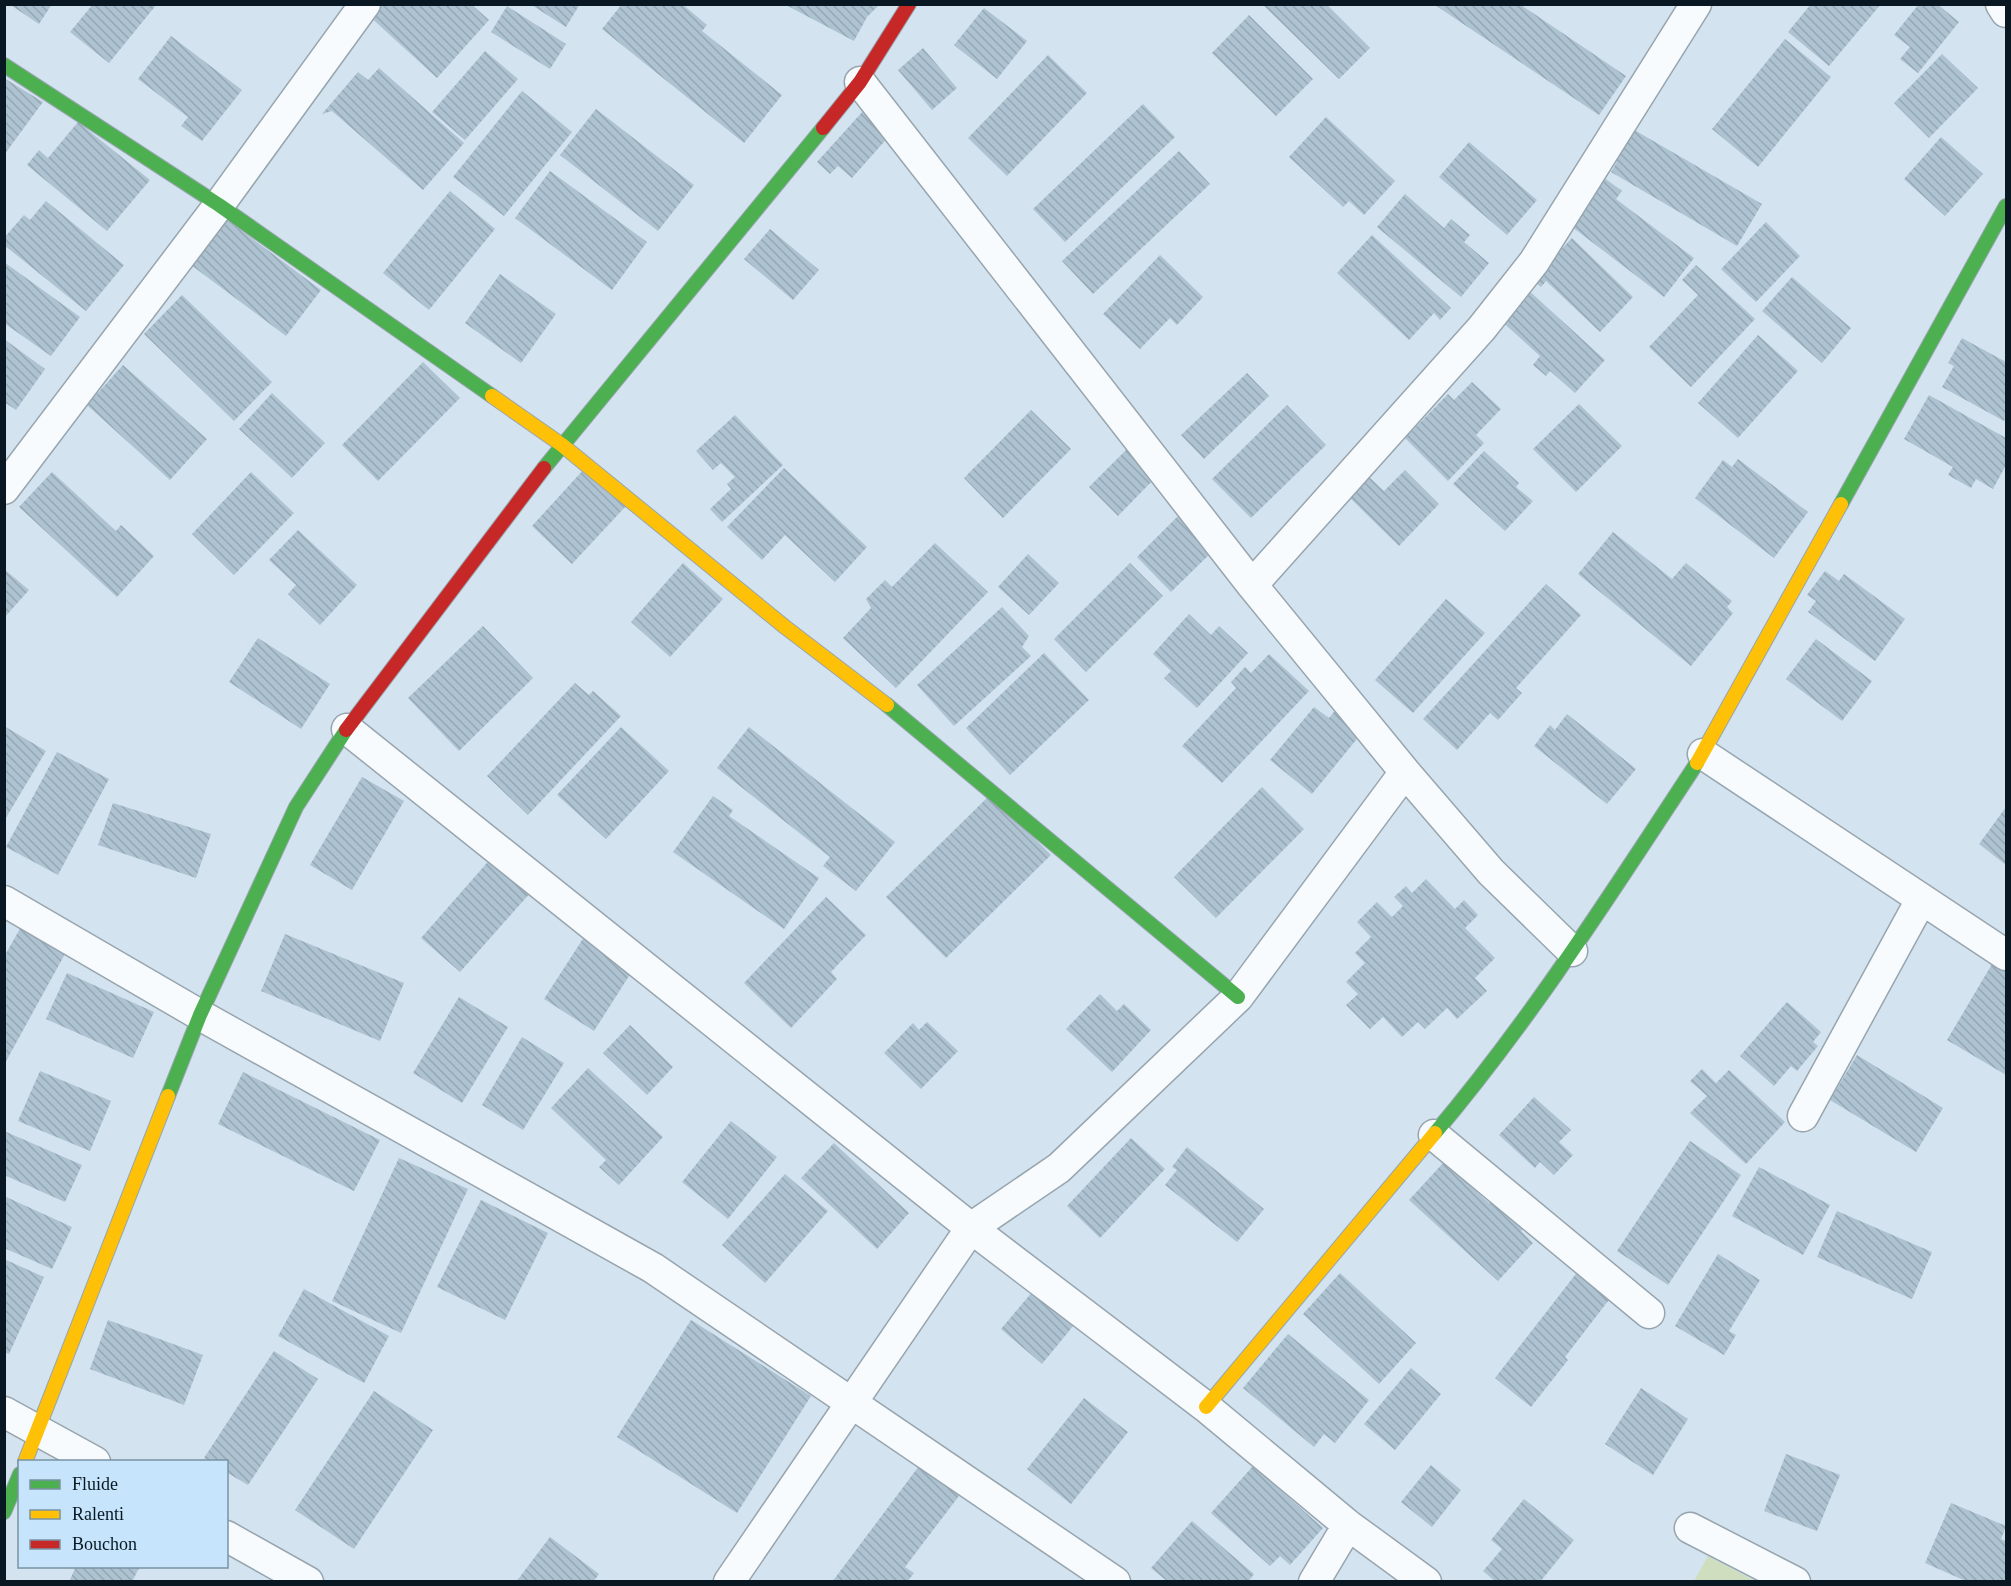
<svg xmlns="http://www.w3.org/2000/svg" width="2011" height="1586" font-family="'Times New Roman',serif">
	<defs>
		<pattern id="building-back-hatch" width="6" height="6" patternUnits="userSpaceOnUse" patternTransform="scale(1.5)"><rect width="6" height="6" fill="#aec3d1"/><path d="M-1 5l2 2M0 0l6 6M5-1l2 2" fill="none" stroke="#94a7b3"/></pattern>
	</defs>
	<rect width="100%" height="100%" fill="#d3e3ef"/>
	<path fill="#cedebf" d="M 1708,1556 L 1755,1581 L 1694,1581 Z"/>
	<path fill="url(#building-back-hatch)" d="M 9,4 L 52,4 L 39,24 Z
		M 93,4 L 157,4 L 109,63 L 70,32 Z
		M 375,4 L 471,4 L 489,20 L 437,78 L 367,14 Z
		M 530,4 L 580,4 L 566,27 Z
		M 622,4 L 682,4 L 707,25 L 702,31 L 782,95 L 744,143 L 602,29 Z
		M 784,4 L 880,4 L 867,17 L 854,41 Z
		M 1262,4 L 1326,4 L 1370,48 L 1339,79 Z
		M 1811,4 L 1881,4 L 1829,66 L 1788,32 Z
		M 1919,4 L 1937,4 L 1959,22 L 1918,73 L 1900,59 L 1910,47 L 1894,35 Z
		M 1435,5 L 1521,5 L 1626,76 L 1599,115 Z
		M 507,6 L 566,44 L 550,69 L 491,32 Z
		M 984,8 L 1027,41 L 997,79 L 954,45 Z
		M 1249,15 L 1313,79 L 1276,116 L 1212,53 Z
		M 171,36 L 242,90 L 202,141 L 181,126 L 188,117 L 138,79 Z
		M 1785,39 L 1831,77 L 1758,167 L 1712,129 Z
		M 923,48 L 957,88 L 932,110 L 898,70 Z
		M 485,51 L 518,79 L 465,140 L 432,112 Z
		M 1942,54 L 1978,88 L 1929,138 L 1894,103 Z
		M 1048,55 L 1087,93 L 1007,176 L 968,138 Z
		M 379,68 L 464,143 L 423,190 L 332,111 L 322,114 L 358,72 L 368,80 Z
		M 4,78 L 43,102 L 4,155 Z
		M 522,91 L 572,132 L 504,216 L 453,177 Z
		M 1143,104 L 1175,137 L 1065,242 L 1033,209 Z
		M 596,109 L 694,185 L 658,231 L 560,155 Z
		M 864,110 L 891,134 L 852,178 L 838,166 L 830,174 L 817,162 Z
		M 1326,117 L 1395,181 L 1364,215 L 1349,201 L 1343,207 L 1289,157 Z
		M 78,122 L 150,180 L 107,231 L 27,165 L 39,150 L 48,158 Z
		M 1624,124 L 1762,204 L 1737,246 L 1611,172 L 1617,162 L 1606,155 Z
		M 1941,137 L 1983,174 L 1945,216 L 1904,179 Z
		M 1469,142 L 1537,200 L 1507,235 L 1439,177 Z
		M 1179,151 L 1210,184 L 1093,294 L 1062,261 Z
		M 550,171 L 647,242 L 612,290 L 515,218 Z
		M 1603,177 L 1622,191 L 1616,199 L 1694,258 L 1664,297 L 1567,223 Z
		M 450,191 L 495,229 L 429,310 L 383,273 Z
		M 1405,194 L 1444,228 L 1451,219 L 1470,235 L 1464,242 L 1489,263 L 1461,297 L 1377,227 Z
		M 46,201 L 124,265 L 86,311 L 4,245 L 4,238 L 24,215 L 30,220 Z
		M 226,219 L 321,290 L 286,336 L 191,265 Z
		M 1766,222 L 1800,256 L 1756,302 L 1721,269 Z
		M 770,229 L 819,270 L 793,300 L 744,259 Z
		M 1372,235 L 1451,308 L 1440,320 L 1434,313 L 1409,340 L 1337,273 Z
		M 1572,238 L 1633,297 L 1600,332 L 1546,281 L 1541,287 L 1532,280 Z
		M 1160,255 L 1203,297 L 1177,325 L 1170,318 L 1140,349 L 1103,314 Z
		M 4,262 L 80,317 L 51,356 L 4,323 Z
		M 1696,265 L 1755,319 L 1691,387 L 1649,347 L 1698,295 L 1682,280 Z
		M 500,274 L 556,314 L 521,363 L 465,323 Z
		M 1792,277 L 1851,328 L 1822,363 L 1762,311 Z
		M 1526,288 L 1605,360 L 1575,393 L 1550,371 L 1546,376 L 1533,365 L 1540,356 L 1499,319 Z
		M 182,295 L 272,382 L 234,421 L 144,334 Z
		M 1758,335 L 1798,371 L 1738,438 L 1698,403 Z
		M 1962,338 L 2006,362 L 2006,417 L 2004,421 L 1942,387 L 1954,366 L 1948,363 Z
		M 4,339 L 45,369 L 16,410 L 4,402 Z
		M 423,362 L 460,398 L 378,481 L 342,445 Z
		M 123,365 L 207,439 L 170,480 L 87,405 Z
		M 1247,373 L 1269,396 L 1204,459 L 1181,435 Z
		M 1472,382 L 1501,409 L 1476,435 L 1484,443 L 1448,481 L 1405,438 L 1448,394 L 1454,400 Z
		M 272,393 L 325,443 L 292,478 L 239,429 Z
		M 1929,395 L 2006,438 L 2006,465 L 1993,489 L 1976,479 L 1971,488 L 1948,475 L 1953,467 L 1904,439 Z
		M 1579,404 L 1622,446 L 1576,492 L 1533,449 Z
		M 1287,405 L 1326,445 L 1251,518 L 1212,479 Z
		M 1031,410 L 1071,449 L 1003,518 L 964,478 Z
		M 735,415 L 783,465 L 722,522 L 710,509 L 731,489 L 727,484 L 735,477 L 721,463 L 713,470 L 696,451 Z
		M 1130,446 L 1159,474 L 1118,516 L 1089,487 Z
		M 1484,451 L 1519,483 L 1516,487 L 1533,501 L 1505,531 L 1453,484 Z
		M 1738,459 L 1808,512 L 1774,558 L 1695,498 L 1723,460 L 1732,467 Z
		M 585,468 L 626,506 L 572,564 L 532,526 Z
		M 784,468 L 867,547 L 835,582 L 785,535 L 762,560 L 727,527 Z
		M 1405,470 L 1439,504 L 1399,546 L 1348,496 L 1367,475 L 1384,491 Z
		M 52,472 L 116,531 L 121,525 L 154,556 L 117,597 L 19,507 Z
		M 251,472 L 294,513 L 234,575 L 192,534 Z
		M 1183,511 L 1218,546 L 1171,592 L 1137,557 Z
		M 298,530 L 357,585 L 320,625 L 288,594 L 296,585 L 269,560 Z
		M 1613,532 L 1672,579 L 1686,563 L 1732,601 L 1727,607 L 1733,613 L 1691,666 L 1578,574 Z
		M 935,543 L 988,592 L 896,688 L 843,638 L 871,608 L 866,599 L 885,580 L 892,587 Z
		M 1028,554 L 1059,583 L 1029,615 L 998,587 Z
		M 683,563 L 723,599 L 670,657 L 631,622 Z
		M 1130,563 L 1163,596 L 1086,672 L 1054,639 Z
		M 4,569 L 29,590 L 4,618 Z
		M 1825,571 L 1839,581 L 1844,574 L 1905,619 L 1875,661 L 1808,612 L 1816,601 L 1807,595 Z
		M 1546,584 L 1581,615 L 1516,688 L 1522,693 L 1498,720 L 1490,713 L 1457,750 L 1423,719 Z
		M 1446,599 L 1485,633 L 1413,713 L 1375,680 Z
		M 1002,607 L 1029,636 L 1022,647 L 1031,656 L 954,726 L 917,685 Z
		M 1189,614 L 1211,635 L 1219,626 L 1248,653 L 1197,708 L 1164,678 L 1171,671 L 1153,654 Z
		M 483,626 L 533,678 L 459,751 L 408,698 Z
		M 258,638 L 330,684 L 301,729 L 229,682 Z
		M 1816,639 L 1872,681 L 1842,721 L 1786,679 Z
		M 1044,653 L 1089,700 L 1010,775 L 966,728 Z
		M 1269,654 L 1309,691 L 1222,783 L 1182,746 L 1236,688 L 1231,682 L 1245,667 L 1251,673 Z
		M 575,683 L 589,695 L 593,691 L 621,716 L 528,815 L 487,776 Z
		M 1314,707 L 1329,718 L 1338,707 L 1365,729 L 1312,794 L 1270,760 Z
		M 1567,714 L 1636,769 L 1607,804 L 1534,746 L 1550,725 L 1555,730 Z
		M 4,726 L 46,751 L 4,821 Z
		M 621,727 L 669,771 L 606,839 L 557,795 Z
		M 749,727 L 895,842 L 856,891 L 823,866 L 830,857 L 717,768 Z
		M 57,752 L 109,779 L 58,875 L 6,847 Z
		M 362,777 L 404,801 L 352,890 L 310,865 Z
		M 1262,787 L 1304,829 L 1216,918 L 1174,877 Z
		M 991,794 L 1051,855 L 946,958 L 886,897 Z
		M 713,796 L 733,810 L 729,816 L 819,878 L 784,929 L 673,852 Z
		M 113,803 L 211,834 L 196,878 L 98,845 Z
		M 2006,807 L 2006,865 L 1979,844 Z
		M 493,856 L 532,891 L 460,972 L 421,938 Z
		M 1426,879 L 1455,909 L 1464,900 L 1478,915 L 1465,928 L 1495,958 L 1475,978 L 1487,991 L 1457,1019 L 1447,1008 L 1425,1029 L 1418,1022 L 1402,1037 L 1383,1017 L 1370,1029 L 1346,1005 L 1358,994 L 1346,982 L 1365,963 L 1355,953 L 1371,937 L 1357,922 L 1377,902 L 1392,917 L 1403,906 L 1394,897 L 1406,886 L 1412,893 Z
		M 826,897 L 866,935 L 831,972 L 837,979 L 791,1028 L 744,983 Z
		M 26,918 L 71,943 L 4,1065 L 4,957 Z
		M 285,934 L 404,983 L 380,1041 L 261,991 Z
		M 586,934 L 636,965 L 594,1031 L 544,999 Z
		M 1992,964 L 2006,972 L 2006,1075 L 1947,1040 Z
		M 67,973 L 154,1012 L 133,1058 L 46,1019 Z
		M 1100,994 L 1117,1011 L 1124,1004 L 1151,1030 L 1112,1072 L 1066,1029 Z
		M 459,997 L 508,1027 L 462,1103 L 413,1073 Z
		M 1787,1002 L 1821,1032 L 1813,1042 L 1818,1046 L 1797,1071 L 1791,1066 L 1774,1086 L 1740,1056 Z
		M 927,1022 L 958,1051 L 921,1089 L 884,1053 L 913,1023 L 919,1030 Z
		M 630,1025 L 673,1067 L 647,1095 L 603,1053 Z
		M 522,1037 L 564,1063 L 523,1130 L 482,1105 Z
		M 1857,1055 L 1943,1108 L 1916,1152 L 1830,1100 Z
		M 588,1068 L 663,1137 L 619,1185 L 599,1167 L 606,1160 L 551,1108 Z
		M 1702,1069 L 1716,1083 L 1729,1070 L 1785,1122 L 1746,1164 L 1690,1113 L 1707,1096 L 1690,1081 Z
		M 40,1071 L 111,1101 L 90,1151 L 18,1121 Z
		M 243,1072 L 380,1140 L 354,1191 L 218,1124 Z
		M 1534,1097 L 1571,1130 L 1559,1142 L 1573,1155 L 1554,1175 L 1540,1162 L 1535,1168 L 1499,1135 Z
		M 731,1121 L 777,1157 L 728,1219 L 682,1182 Z
		M 4,1131 L 82,1165 L 65,1202 L 4,1175 Z
		M 1131,1138 L 1165,1169 L 1100,1238 L 1067,1206 Z
		M 1690,1141 L 1741,1175 L 1668,1285 L 1617,1251 Z
		M 834,1143 L 909,1213 L 877,1249 L 801,1178 Z
		M 1187,1147 L 1264,1209 L 1237,1242 L 1165,1185 L 1177,1170 L 1172,1167 Z
		M 399,1158 L 468,1189 L 401,1333 L 332,1301 Z
		M 1444,1162 L 1489,1203 L 1496,1196 L 1527,1224 L 1521,1231 L 1533,1243 L 1498,1281 L 1409,1200 Z
		M 1759,1167 L 1830,1205 L 1803,1255 L 1732,1216 Z
		M 785,1174 L 828,1211 L 765,1283 L 722,1245 Z
		M 4,1196 L 72,1227 L 52,1269 L 4,1248 Z
		M 481,1200 L 548,1233 L 505,1320 L 437,1287 Z
		M 1837,1211 L 1932,1252 L 1912,1299 L 1817,1257 Z
		M 1718,1254 L 1760,1280 L 1729,1331 L 1736,1335 L 1724,1355 L 1675,1326 Z
		M 4,1259 L 44,1277 L 9,1354 L 4,1352 Z
		M 1582,1266 L 1615,1292 L 1565,1357 L 1568,1360 L 1531,1407 L 1495,1378 Z
		M 1340,1273 L 1416,1343 L 1379,1384 L 1303,1314 Z
		M 304,1289 L 389,1336 L 364,1383 L 278,1336 Z
		M 1033,1291 L 1074,1325 L 1042,1364 L 1001,1329 Z
		M 108,1320 L 203,1355 L 184,1405 L 90,1369 Z
		M 691,1320 L 811,1396 L 737,1513 L 617,1437 Z
		M 1288,1334 L 1369,1400 L 1335,1443 L 1324,1434 L 1314,1447 L 1243,1388 Z
		M 274,1351 L 318,1379 L 248,1485 L 226,1472 L 226,1462 L 211,1462 L 204,1458 Z
		M 1411,1368 L 1441,1394 L 1395,1450 L 1364,1424 Z
		M 1641,1388 L 1688,1419 L 1653,1475 L 1605,1444 Z
		M 374,1391 L 433,1430 L 354,1549 L 295,1510 Z
		M 1084,1398 L 1128,1432 L 1071,1504 L 1027,1469 Z
		M 1786,1454 L 1840,1475 L 1817,1531 L 1764,1511 Z
		M 925,1458 L 965,1488 L 905,1567 L 914,1573 L 907,1582 L 832,1582 Z
		M 1431,1465 L 1461,1490 L 1432,1527 L 1401,1502 Z
		M 1253,1466 L 1323,1528 L 1290,1565 L 1280,1556 L 1270,1566 L 1211,1513 Z
		M 1524,1499 L 1574,1540 L 1540,1582 L 1496,1582 L 1483,1571 L 1502,1549 L 1491,1540 Z
		M 1951,1503 L 2006,1526 L 2001,1539 L 2006,1541 L 2006,1576 L 2004,1582 L 1968,1582 L 1925,1563 Z
		M 1192,1521 L 1254,1574 L 1248,1582 L 1168,1582 L 1151,1568 Z
		M 550,1537 L 599,1574 L 593,1582 L 516,1582 Z
		M 76,1566 L 140,1566 L 132,1582 L 69,1582 Z"/>
	<g fill="none" stroke-linecap="round" stroke-linejoin="round">
		<g stroke="#97a5af" stroke-width="33">
			<path id="street" d="M 2001,4 L 2006,12
				M 860,82 L 1252,585 L 1405,772 L 1491,872 L 1572,951
				M 4,489 L 219,205 L 365,4
				M 1252,585 L 1482,328 L 1534,262 L 1696,4
				M 347,729 L 971,1228 L 1206,1407 L 1348,1525 L 1426,1582
				M 1703,754 L 2006,955
				M 4,901 L 200,1015 L 653,1268 L 1115,1582
				M 1803,1116 L 1921,900
				M 1434,1135 L 1649,1313
				M 4,1412 L 95,1462
				M 1690,1528 L 1795,1582
				M 226,1536 L 308,1582
				M 729,1582 L 971,1228 L 1059,1168 L 1238,997 L 1405,772
				M 1314,1582 L 1348,1525"/>
		</g>
		<g stroke="#97a5af" stroke-width="16">
			<path id="fast" d="M 4,65 L 219,205 L 492,396
				M 544,468 L 823,128
				M 1841,504 L 2006,206
				M 887,705 L 1238,997
				M 168,1096 L 200,1015 L 296,807 L 346,730
				M 1435,1133 C 1533,1017 1614,889 1697,763
				M 4,1512 L 20,1474"/>
		</g>
		<g stroke="#97a5af" stroke-width="16">
			<path id="slow" d="M 492,396 L 562,445 L 785,627 L 887,705
				M 1697,763 L 1841,504
				M 1206,1407 L 1435,1133
				M 25,1462 L 168,1096"/>
		</g>
		<g stroke="#97a5af" stroke-width="16">
			<path id="jam" d="M 823,128 L 860,82 L 909,4
				M 346,730 L 544,468"/>
		</g>
		<use href="#street" stroke="#f8fbfd" stroke-width="30"/>
		<use href="#fast" stroke="#4caf50" stroke-width="14"/>
		<use href="#slow" stroke="#ffc107" stroke-width="14"/>
		<use href="#jam" stroke="#c62828" stroke-width="14"/>
	</g>
	<rect width="2011" height="1586" fill="none" stroke="#081721" stroke-width="12"/>
	<rect x="18" y="1460" width="210" height="108" fill="#c6e5fc" stroke="#7a93a4" stroke-width="1.5"/>
	<rect x="30" y="1480" width="30" height="9" fill="#4caf50" stroke="#7a93a4" stroke-width="1.5"/>
	<text x="72" y="1490" font-size="18" fill="#081721">Fluide</text>
	<rect x="30" y="1510" width="30" height="9" fill="#ffc107" stroke="#7a93a4" stroke-width="1.5"/>
	<text x="72" y="1520" font-size="18" fill="#081721">Ralenti</text>
	<rect x="30" y="1540" width="30" height="9" fill="#c62828" stroke="#7a93a4" stroke-width="1.5"/>
	<text x="72" y="1550" font-size="18" fill="#081721">Bouchon</text>
</svg>
